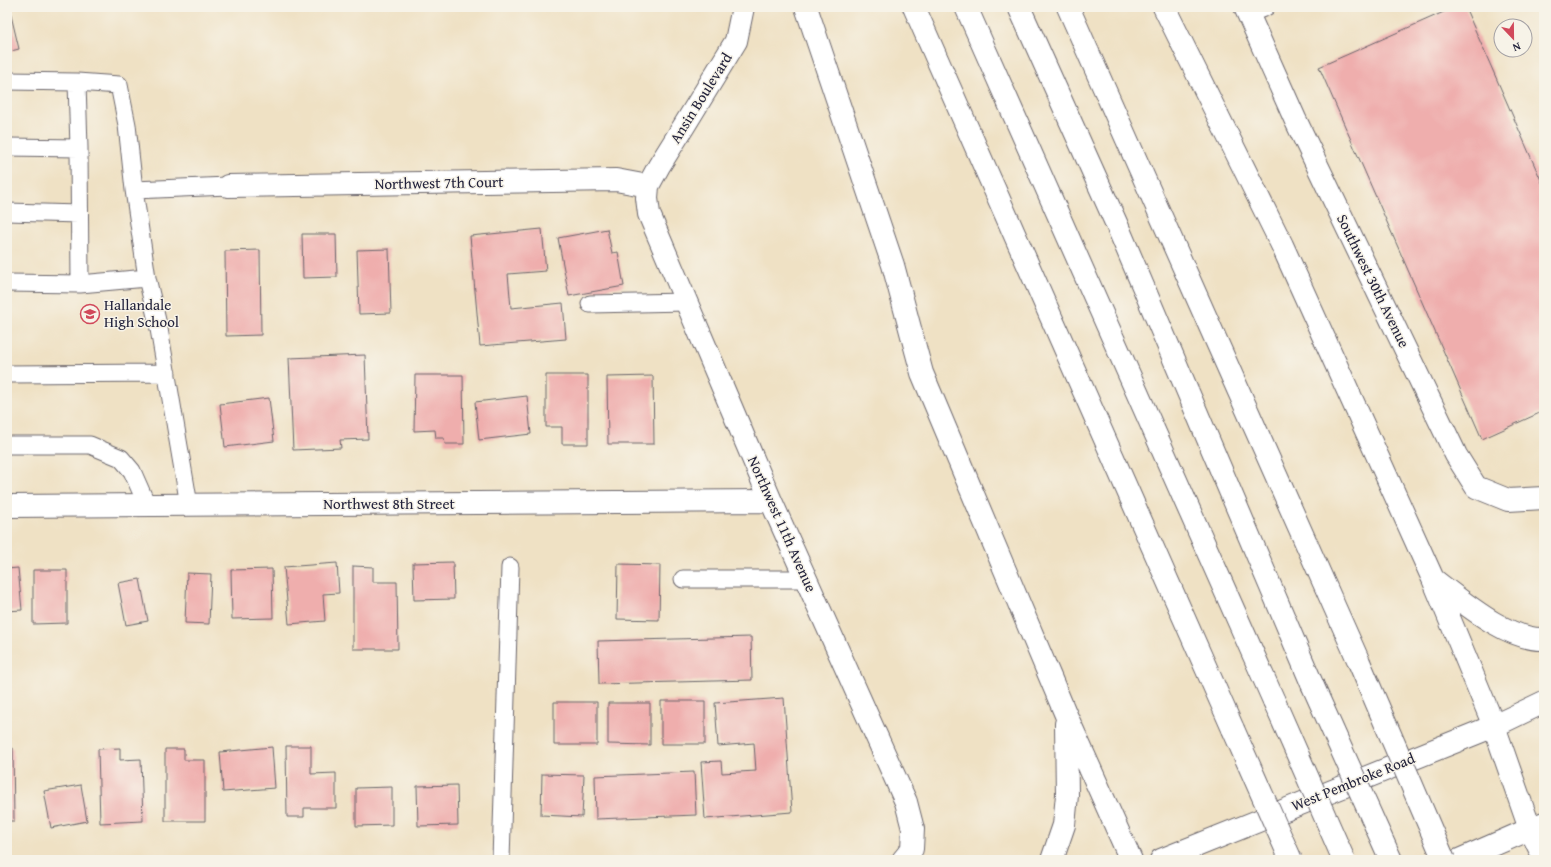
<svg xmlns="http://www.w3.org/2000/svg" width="1551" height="867" font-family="'Gentium Book Plus',serif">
	<rect width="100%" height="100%" fill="#f7f3e8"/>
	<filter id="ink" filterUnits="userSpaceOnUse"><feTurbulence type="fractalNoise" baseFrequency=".025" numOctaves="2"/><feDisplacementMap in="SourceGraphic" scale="8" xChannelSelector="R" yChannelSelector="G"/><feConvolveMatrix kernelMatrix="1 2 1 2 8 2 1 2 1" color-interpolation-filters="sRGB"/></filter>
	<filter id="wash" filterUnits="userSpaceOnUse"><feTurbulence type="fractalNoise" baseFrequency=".012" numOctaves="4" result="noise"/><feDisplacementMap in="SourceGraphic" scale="16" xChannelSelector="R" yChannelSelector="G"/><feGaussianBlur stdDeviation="0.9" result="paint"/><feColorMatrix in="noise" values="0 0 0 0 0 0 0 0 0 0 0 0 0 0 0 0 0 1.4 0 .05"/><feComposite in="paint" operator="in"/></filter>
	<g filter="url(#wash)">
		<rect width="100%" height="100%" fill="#efe1c4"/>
		<g id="blocks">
			<path fill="#efaead" d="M 7,7 L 9,7 L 19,49 L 7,52 Z
				M 1455,7 L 1465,7 L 1544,187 L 1544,411 L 1482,439 L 1319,67 Z
				M 542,229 L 546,271 L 508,274 L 511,308 L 563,303 L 566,339 L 480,346 L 470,236 Z
				M 607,229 L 612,253 L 618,252 L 624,286 L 569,296 L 558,238 Z
				M 302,234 L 336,234 L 337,277 L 303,278 Z
				M 389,249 L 391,313 L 359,314 L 357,250 Z
				M 260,250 L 261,335 L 226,336 L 225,251 Z
				M 365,355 L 368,439 L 340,440 L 341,448 L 293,450 L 289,358 Z
				M 415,375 L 463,375 L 464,444 L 445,444 L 444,438 L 436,438 L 435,430 L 414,431 Z
				M 546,375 L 588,375 L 588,444 L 562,444 L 562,427 L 546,427 Z
				M 653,376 L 654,444 L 608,444 L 607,377 Z
				M 527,396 L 531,434 L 479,440 L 475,402 Z
				M 269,398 L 274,441 L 225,447 L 220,404 Z
				M 453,562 L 454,599 L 414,600 L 413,563 Z
				M 337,563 L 339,593 L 323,594 L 325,621 L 289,624 L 284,567 Z
				M 618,564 L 660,565 L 659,620 L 617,619 Z
				M 353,566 L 373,567 L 373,582 L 397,582 L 398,649 L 353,649 Z
				M 18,568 L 22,610 L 7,611 L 7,569 Z
				M 272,569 L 273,618 L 232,619 L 231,570 Z
				M 33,570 L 67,570 L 67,623 L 33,624 Z
				M 187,573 L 211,574 L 209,624 L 185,623 Z
				M 140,579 L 148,621 L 126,625 L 118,583 Z
				M 751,637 L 752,680 L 599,684 L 598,641 Z
				M 784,698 L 792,812 L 705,819 L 701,762 L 721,761 L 722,773 L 756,771 L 754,743 L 718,746 L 715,703 Z
				M 661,701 L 705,701 L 705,744 L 661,744 Z
				M 554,702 L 597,702 L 597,745 L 554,745 Z
				M 608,703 L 650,703 L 650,745 L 608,744 Z
				M 286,746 L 311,746 L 311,774 L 336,773 L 336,808 L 304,808 L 304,817 L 287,817 Z
				M 272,747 L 275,788 L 223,792 L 220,752 Z
				M 7,748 L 13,748 L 14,821 L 7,821 Z
				M 120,748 L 120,760 L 141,759 L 143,821 L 100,823 L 98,749 Z
				M 165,749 L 184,749 L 184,760 L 205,760 L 205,821 L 165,821 Z
				M 694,772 L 696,815 L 596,819 L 595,776 Z
				M 542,774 L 584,775 L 582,817 L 541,815 Z
				M 81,785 L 87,821 L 51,828 L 44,791 Z
				M 457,785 L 458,825 L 418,826 L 417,786 Z
				M 392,787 L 392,825 L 356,826 L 356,788 Z"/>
		</g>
	</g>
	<g filter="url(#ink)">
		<use href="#blocks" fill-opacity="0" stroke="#6a656b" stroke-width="1"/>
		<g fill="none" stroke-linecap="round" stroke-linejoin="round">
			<g stroke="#6a656b" stroke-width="19">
				<path id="lane" d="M 1249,14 L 1266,7
					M 7,81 L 77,82
					M 7,147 L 79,148
					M 134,190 L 228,186
					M 7,212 L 79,214
					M 7,283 L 80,284 L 147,278
					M 80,284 L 79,148 L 77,82 L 119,85 L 127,125 L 134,190 L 147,278 L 159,329 L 189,505
					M 590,304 L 686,302
					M 7,374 L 167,373
					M 7,445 L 90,445 L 121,458 L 132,471 L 147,505
					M 683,579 L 806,579
					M 501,860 L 510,567"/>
			</g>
			<g stroke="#6a656b" stroke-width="24">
				<path id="street" d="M 743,7 L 736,41 L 684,126 L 659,166 L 648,186 L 647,198 L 649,214 L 771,501 L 906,802 L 913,829 L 912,849 L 903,860
					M 1245,7 L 1295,119 L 1456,455 L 1476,487 L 1508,500 L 1544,498
					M 228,186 L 616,180 L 648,186
					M 7,506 L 771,501"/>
			</g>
			<g stroke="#6a656b" stroke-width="24">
				<path id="secondary" d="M 1161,860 L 1494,726 L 1544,702
					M 1459,860 L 1544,823"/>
			</g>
			<g stroke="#6a656b" stroke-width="24">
				<path id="highway" d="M 806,7 L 893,265 L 922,373 L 1066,715 L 1131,860
					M 914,7 L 1233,729
					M 966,7 L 1274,701
					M 1019,7 L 1117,225 L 1312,684
					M 1068,7 L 1359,662
					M 1164,7 L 1282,245 L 1433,579 L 1494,726 L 1530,829 L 1544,858
					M 1434,580 C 1462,601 1508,641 1544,639
					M 1052,860 L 1064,825 L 1067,795 L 1066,724"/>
			</g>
			<use href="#lane" stroke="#fff" stroke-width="17"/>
			<use href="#street" stroke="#fff" stroke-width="22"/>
			<use href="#secondary" stroke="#fff" stroke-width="22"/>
			<use href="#highway" stroke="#fff" stroke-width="22"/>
			<g stroke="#6a656b" stroke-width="24" stroke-linecap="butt">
				<path id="highway-bridge" d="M 1359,662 L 1444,860
					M 1312,684 L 1391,860
					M 1274,701 L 1344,860
					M 1233,729 L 1291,860"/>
			</g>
			<use href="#highway-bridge" stroke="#fff" stroke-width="22"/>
		</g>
	</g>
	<defs>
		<g id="school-ring" transform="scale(1)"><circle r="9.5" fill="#f7f3e8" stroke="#d1495b" stroke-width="1.5"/><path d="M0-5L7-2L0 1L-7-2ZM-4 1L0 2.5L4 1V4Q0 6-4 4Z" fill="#d1495b"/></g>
	</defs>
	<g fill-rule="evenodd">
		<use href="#school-ring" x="90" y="314"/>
	</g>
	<g text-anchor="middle" stroke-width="3" stroke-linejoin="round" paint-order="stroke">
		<g font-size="15" fill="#22223b" stroke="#f7f3e8">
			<text transform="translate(701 98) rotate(-58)" y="5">Ansin Boulevard</text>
			<text transform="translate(439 183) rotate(-1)" y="5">Northwest 7th Court</text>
			<text transform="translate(1373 281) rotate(64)" y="5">Southwest 30th Avenue</text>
			<text x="389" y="509">Northwest 8th Street</text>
			<text transform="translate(782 524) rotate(66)" y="5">Northwest 11th Avenue</text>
			<text transform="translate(1353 782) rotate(-22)" y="5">West Pembroke Road</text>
		</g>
		<g font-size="15" fill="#22223b" stroke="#f7f3e8" text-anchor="start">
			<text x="104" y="310">Hallandale<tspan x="104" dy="17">High School</tspan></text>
		</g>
	</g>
	<rect width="1551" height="867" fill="none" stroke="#f7f3e8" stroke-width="24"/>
	<g transform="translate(1513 38) rotate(158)"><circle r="19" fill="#f7f3e8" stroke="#a29fa3"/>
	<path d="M0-3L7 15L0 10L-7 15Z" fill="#d1495b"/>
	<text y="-6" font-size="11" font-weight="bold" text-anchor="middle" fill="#22223b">N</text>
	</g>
</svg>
